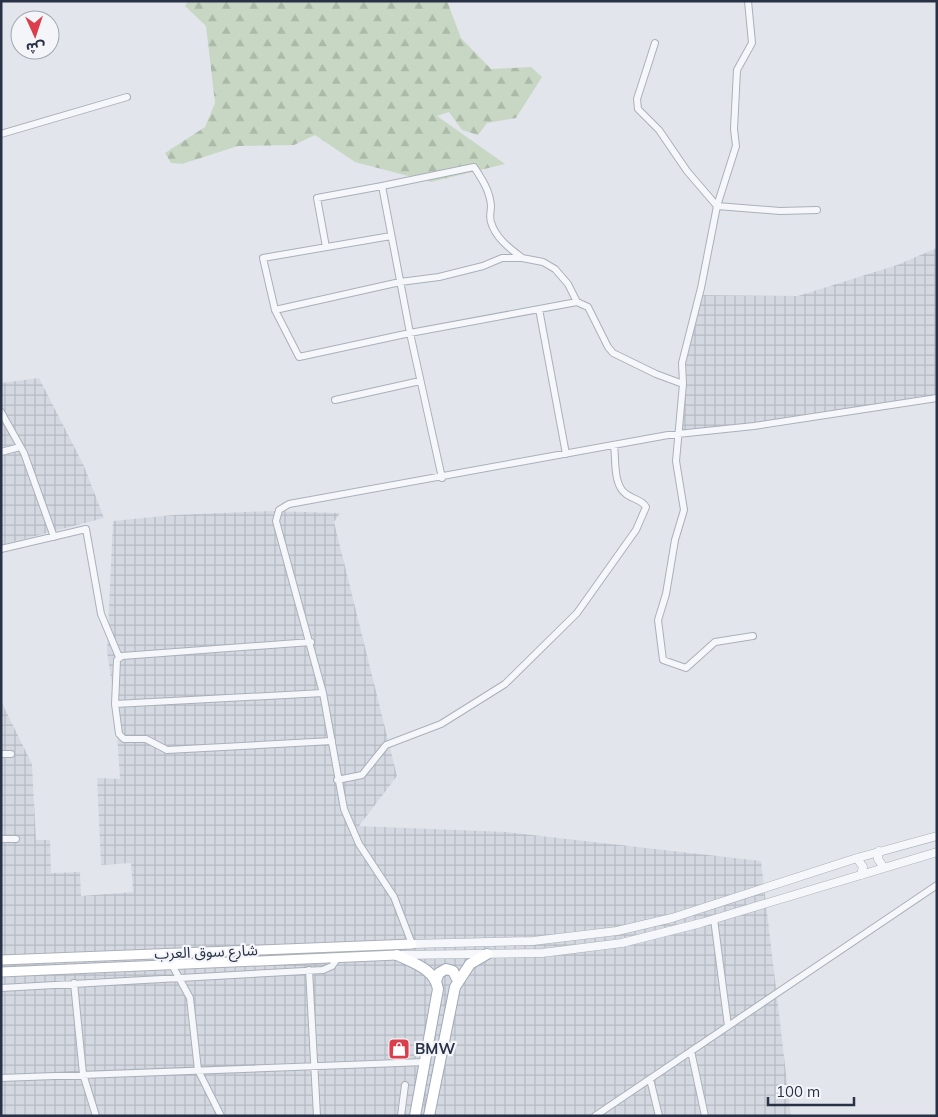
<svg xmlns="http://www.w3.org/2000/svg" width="938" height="1117" font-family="Mulish,'Noto Sans Arabic',sans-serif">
	<defs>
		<pattern id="industrial-grid" width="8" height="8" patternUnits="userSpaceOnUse" patternTransform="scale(1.25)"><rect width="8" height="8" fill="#d4d8e1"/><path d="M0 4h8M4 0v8" fill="none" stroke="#b6bac2"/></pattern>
		<pattern id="forest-firs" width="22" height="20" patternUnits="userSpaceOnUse" patternTransform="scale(1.25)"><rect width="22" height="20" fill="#c7d7c3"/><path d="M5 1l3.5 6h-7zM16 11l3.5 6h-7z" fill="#abb9a9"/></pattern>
	</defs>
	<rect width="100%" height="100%" fill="#e2e6ec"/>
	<path fill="url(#industrial-grid)" d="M 937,248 L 937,398 L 678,434 L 682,363 L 699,295 L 798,296 L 897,265 Z
		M 39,378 L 84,466 L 104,518 L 1,545 L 1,383 Z
		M 271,511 L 340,513 L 334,522 L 397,776 L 359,826 L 506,832 L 761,861 L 791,1116 L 1,1116 L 1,701 L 32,764 L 36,840 L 50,840 L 51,873 L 80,872 L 81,896 L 133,892 L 131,863 L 101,865 L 97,778 L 120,779 L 115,704 L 107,652 L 113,521 L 173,515 Z"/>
	<path fill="url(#forest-firs)" d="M 188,1 L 447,1 L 461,38 L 491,69 L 531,67 L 542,77 L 516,118 L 487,123 L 478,135 L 462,130 L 449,112 L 437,116 L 505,164 L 431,182 L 355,162 L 315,135 L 294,145 L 238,146 L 182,164 L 171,163 L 165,153 L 205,127 L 215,103 L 206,26 L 185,6 Z"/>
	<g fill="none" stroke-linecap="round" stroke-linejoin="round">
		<g stroke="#aab0ba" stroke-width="8">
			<path id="minor" d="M 748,1 L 752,43 L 737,70 L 734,129 L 736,146 L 717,206 L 701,288 L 682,363 L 683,384 L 676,461 L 684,510 L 675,540 L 666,594 L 658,620 L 663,660 L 686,668 L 715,642 L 753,636
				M 655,43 L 637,99 L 638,109 L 659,130 L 687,171 L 717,206 L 780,211 L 817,210
				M 1,134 L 127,97
				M 382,186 L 474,167 C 482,179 490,191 491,206 C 491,211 489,217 491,222 C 495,237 509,248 521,257
				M 391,236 L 263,258 L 275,310 L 400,282 L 439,277 L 483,266 L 502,258 L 522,258 L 543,262 L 555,269 L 568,284 L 577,302 L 588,307 L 608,347 L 613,353 L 656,374 L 683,384
				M 326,247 L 317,198 L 382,186 L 410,333 L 442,478
				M 539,309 L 566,454
				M 275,310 L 299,357 L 410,333 L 577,302
				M 335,400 L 420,381
				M 1,412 L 24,453 L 54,537
				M 1,452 L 20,447
				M 1,549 L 86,529 L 101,614 L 119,657
				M 311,642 L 122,656 L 117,660 L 115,704 L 119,734 L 124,739 L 146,739 L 167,750 L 332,741
				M 115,704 L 323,693
				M 1,754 L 11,754
				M 337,780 L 362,775 L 386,745 L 441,724 L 505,684 L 577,613 L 636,530 L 646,507 C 641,499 634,500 626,494 C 613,485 616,460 614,445
				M 1,839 L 16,839
				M 714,919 L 728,1026
				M 412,944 L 394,897 L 359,844 L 344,809 L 323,693 L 276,521 L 279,510 L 289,504 L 668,435 L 754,426 L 937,398
				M 172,965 L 190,998 L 198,1070 L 221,1116
				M 309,970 L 317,1116
				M 74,983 L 83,1074 L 96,1116
				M 1,988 L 323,970 L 332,966 L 337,959
				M 691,1051 L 705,1116
				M 1,1078 L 425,1062
				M 650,1079 L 659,1116
				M 401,1116 L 405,1085
				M 595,1116 L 937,885"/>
		</g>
		<g stroke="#aab0ba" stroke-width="9">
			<path id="tertiary" d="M 879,851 L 878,859 L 884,868
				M 857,858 L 863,867 L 861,875
				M 412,944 L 533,941 L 617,931 L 672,918 L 857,858 L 937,836
				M 401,955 L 542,953 L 622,943 L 701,923 L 937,852"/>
		</g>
		<g stroke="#aab0ba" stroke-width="11">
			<path id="secondary" d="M 1,960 L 412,944
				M 1,972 L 397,955"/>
		</g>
		<g stroke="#a0a9b9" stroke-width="12">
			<path id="primary" d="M 397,955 C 413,963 435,969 438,989 L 415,1116
				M 436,981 L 439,973 L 446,969 L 453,971 L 458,981
				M 429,1116 L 455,987 L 470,964 L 487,954"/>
		</g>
		<use href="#minor" stroke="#f6f7fa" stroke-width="6"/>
		<use href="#tertiary" stroke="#f6f7fa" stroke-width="8"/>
		<use href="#secondary" stroke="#fff" stroke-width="9"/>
		<use href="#primary" stroke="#fff" stroke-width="10"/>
	</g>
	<defs>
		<g id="shop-square" transform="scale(1.125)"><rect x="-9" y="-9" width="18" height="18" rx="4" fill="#db3d4b" stroke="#f3f5f9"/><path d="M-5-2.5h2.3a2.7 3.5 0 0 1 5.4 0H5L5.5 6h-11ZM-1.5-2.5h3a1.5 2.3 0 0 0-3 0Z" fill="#fff"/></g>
	</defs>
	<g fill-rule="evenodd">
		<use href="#shop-square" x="399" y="1049"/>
	</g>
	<g text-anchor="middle" stroke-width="4.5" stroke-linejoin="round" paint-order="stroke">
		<g font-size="15" fill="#283146" stroke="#f3f5f9">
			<text transform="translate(206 952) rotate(-2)" y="5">شارع سوق العرب</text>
		</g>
		<g font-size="15" font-weight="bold" fill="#283146" stroke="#f3f5f9" text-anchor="start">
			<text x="415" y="1054">BMW</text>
		</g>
	</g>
	<rect width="938" height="1117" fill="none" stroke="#283146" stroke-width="5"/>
	<g transform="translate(35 35) rotate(177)"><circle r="24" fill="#f3f5f9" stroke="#a2a7b1"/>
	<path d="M0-4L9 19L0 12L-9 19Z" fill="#db3d4b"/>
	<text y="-8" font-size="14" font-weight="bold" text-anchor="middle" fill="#283146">ش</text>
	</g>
	<path d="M768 1097v8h86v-8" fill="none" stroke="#283146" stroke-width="2.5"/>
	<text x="776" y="1097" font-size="15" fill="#283146" stroke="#f3f5f9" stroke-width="4" paint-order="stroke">100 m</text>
</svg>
